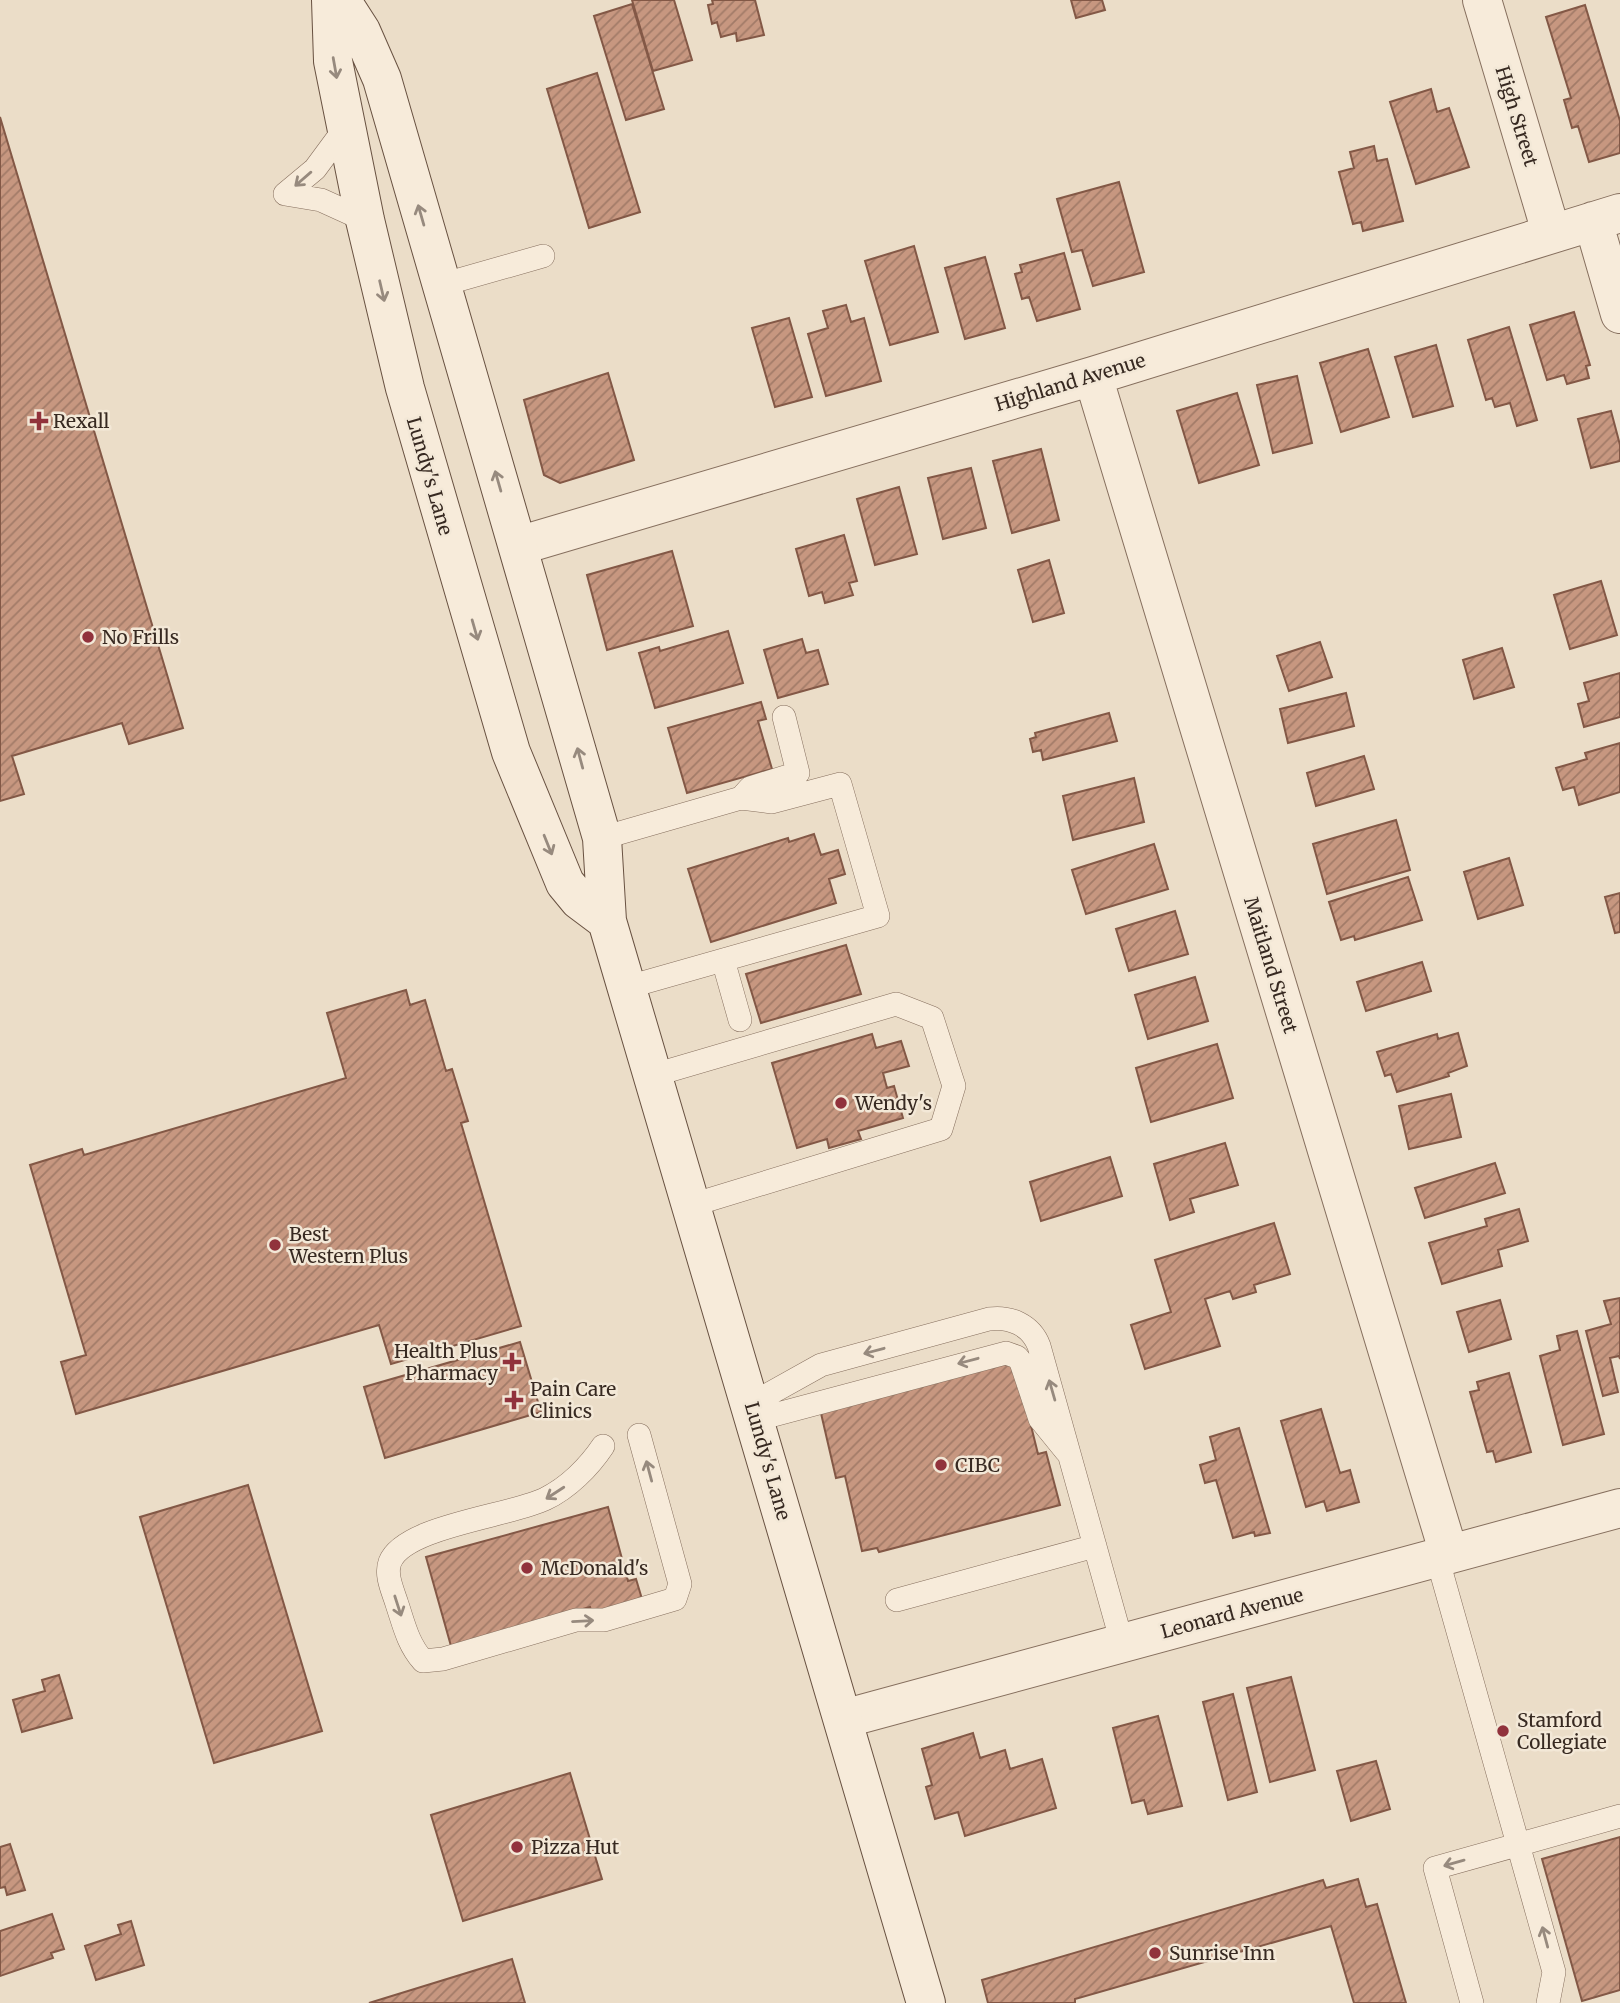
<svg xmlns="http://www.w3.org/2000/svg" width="1620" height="2003" font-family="Merriweather,serif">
	<defs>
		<pattern id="building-hatch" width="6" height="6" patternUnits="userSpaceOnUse" patternTransform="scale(1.75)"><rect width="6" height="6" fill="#c79780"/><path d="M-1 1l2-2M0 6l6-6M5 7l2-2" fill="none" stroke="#a27b68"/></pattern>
	</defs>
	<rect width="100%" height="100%" fill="#ebddc8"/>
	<path fill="url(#building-hatch)" stroke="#835846" stroke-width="2" d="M 632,0 L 674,0 L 692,60 L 653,71 Z
		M 712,0 L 755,0 L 764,35 L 737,41 L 736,33 L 721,37 L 717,22 L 712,24 L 708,5 L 713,4 Z
		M 1071,0 L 1102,0 L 1105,10 L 1076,18 Z
		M 632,4 L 664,109 L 626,120 L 594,16 Z
		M 1585,5 L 1620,121 L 1620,153 L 1589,162 L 1578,126 L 1572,128 L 1564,100 L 1571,98 L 1546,17 Z
		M 597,73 L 640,212 L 589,228 L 547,89 Z
		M 1431,89 L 1437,112 L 1449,108 L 1469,167 L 1416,184 L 1390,102 Z
		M 0,117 L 183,728 L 129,744 L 122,723 L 12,756 L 24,794 L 0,801 Z
		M 1374,146 L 1377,161 L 1387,159 L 1403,221 L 1363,231 L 1361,222 L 1353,224 L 1339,172 L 1354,168 L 1350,152 Z
		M 1119,182 L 1144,272 L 1093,286 L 1082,250 L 1072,252 L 1057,199 Z
		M 914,246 L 938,332 L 890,345 L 865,261 Z
		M 1064,253 L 1080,309 L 1037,321 L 1029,297 L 1022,299 L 1015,274 L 1022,272 L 1020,265 Z
		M 985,257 L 1005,328 L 965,339 L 945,268 Z
		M 846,305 L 851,322 L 864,318 L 881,381 L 826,396 L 808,334 L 828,328 L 823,311 Z
		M 1574,312 L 1590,365 L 1586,366 L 1589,378 L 1567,384 L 1564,375 L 1547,380 L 1530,325 Z
		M 789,318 L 812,397 L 775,407 L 752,328 Z
		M 1509,327 L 1537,420 L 1517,426 L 1510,403 L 1495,407 L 1492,398 L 1486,400 L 1468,340 Z
		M 1436,345 L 1453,406 L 1413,417 L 1395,357 Z
		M 1368,349 L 1389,417 L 1341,432 L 1320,363 Z
		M 608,373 L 634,460 L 560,483 L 544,475 L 524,400 Z
		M 1297,376 L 1312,443 L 1273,453 L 1257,385 Z
		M 1237,393 L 1259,465 L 1199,483 L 1177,411 Z
		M 1611,411 L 1620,445 L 1620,461 L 1591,468 L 1578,419 Z
		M 1041,449 L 1059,520 L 1012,533 L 993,461 Z
		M 971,468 L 986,528 L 943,539 L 928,478 Z
		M 899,487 L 917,554 L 875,565 L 857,499 Z
		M 844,535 L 857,581 L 849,583 L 853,595 L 825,603 L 822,592 L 809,596 L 796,549 Z
		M 672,551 L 693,626 L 607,650 L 587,575 Z
		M 1049,560 L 1064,613 L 1033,622 L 1018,570 Z
		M 1601,581 L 1617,635 L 1570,649 L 1554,595 Z
		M 728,631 L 743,683 L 655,708 L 639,653 L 659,647 L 660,651 Z
		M 802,639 L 806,653 L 818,650 L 828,684 L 778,698 L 764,650 Z
		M 1320,642 L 1332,677 L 1289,691 L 1277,656 Z
		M 1502,648 L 1514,687 L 1474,699 L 1463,660 Z
		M 1620,673 L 1620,717 L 1584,727 L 1578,704 L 1589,701 L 1584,683 Z
		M 1346,693 L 1354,726 L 1288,743 L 1280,709 Z
		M 761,702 L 766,719 L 758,721 L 772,769 L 687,793 L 668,728 Z
		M 1109,713 L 1117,741 L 1043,760 L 1041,750 L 1033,752 L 1030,739 L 1036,737 L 1035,733 Z
		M 1620,743 L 1620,792 L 1579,805 L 1574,787 L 1563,790 L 1556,768 L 1587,759 L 1585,753 Z
		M 1364,756 L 1374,789 L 1316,806 L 1307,773 Z
		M 1134,778 L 1144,822 L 1073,840 L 1063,796 Z
		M 1396,820 L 1410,870 L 1327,894 L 1313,844 Z
		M 814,834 L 821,855 L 838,850 L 845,874 L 829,879 L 836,903 L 711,942 L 688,869 L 788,838 L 789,842 Z
		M 1154,844 L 1168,889 L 1086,914 L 1072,870 Z
		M 1509,858 L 1523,905 L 1478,919 L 1464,872 Z
		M 1408,877 L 1422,920 L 1355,940 L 1354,936 L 1341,940 L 1329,902 Z
		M 1620,893 L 1620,932 L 1615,933 L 1605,897 Z
		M 1175,911 L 1188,954 L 1129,971 L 1116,929 Z
		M 846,945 L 861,994 L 761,1023 L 746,974 Z
		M 1422,962 L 1431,991 L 1366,1011 L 1357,982 Z
		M 1195,977 L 1208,1021 L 1148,1039 L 1135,995 Z
		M 406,990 L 410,1005 L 425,1000 L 446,1071 L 452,1069 L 468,1121 L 461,1123 L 521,1326 L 391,1364 L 379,1325 L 76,1414 L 61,1362 L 86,1355 L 30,1165 L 82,1149 L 84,1155 L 346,1078 L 327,1013 Z
		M 1458,1033 L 1467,1066 L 1448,1073 L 1449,1076 L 1397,1092 L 1391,1074 L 1385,1076 L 1377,1052 L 1437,1034 L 1438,1039 Z
		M 872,1034 L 876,1048 L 901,1041 L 909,1066 L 883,1073 L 887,1088 L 894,1086 L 903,1118 L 858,1131 L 861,1139 L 829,1148 L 827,1139 L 797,1148 L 772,1063 Z
		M 1217,1044 L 1233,1098 L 1151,1122 L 1136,1068 Z
		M 1451,1094 L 1461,1137 L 1409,1149 L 1399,1106 Z
		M 1225,1143 L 1238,1185 L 1190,1199 L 1194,1212 L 1170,1220 L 1154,1164 Z
		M 1110,1157 L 1122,1196 L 1041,1221 L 1030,1182 Z
		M 1495,1163 L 1505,1193 L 1425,1218 L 1415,1188 Z
		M 1519,1209 L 1528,1241 L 1498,1250 L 1502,1266 L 1442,1284 L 1429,1243 L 1487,1226 L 1485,1219 Z
		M 1274,1223 L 1290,1274 L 1254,1285 L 1256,1292 L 1233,1299 L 1230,1291 L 1205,1299 L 1220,1346 L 1145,1369 L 1131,1325 L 1171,1312 L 1155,1260 Z
		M 1620,1298 L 1620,1359 L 1619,1356 L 1610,1358 L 1618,1392 L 1603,1396 L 1586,1331 L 1611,1324 L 1604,1301 Z
		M 1500,1300 L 1511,1339 L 1469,1352 L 1457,1312 Z
		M 1577,1331 L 1604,1434 L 1563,1445 L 1540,1356 L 1560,1350 L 1557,1336 Z
		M 520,1342 L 541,1412 L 385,1458 L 364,1387 Z
		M 1015,1361 L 1038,1454 L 1046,1452 L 1060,1505 L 879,1552 L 877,1548 L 862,1551 L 845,1476 L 836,1478 L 820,1409 Z
		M 1509,1373 L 1531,1452 L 1496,1462 L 1493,1451 L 1487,1452 L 1470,1392 L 1479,1390 L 1477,1382 Z
		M 1321,1409 L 1340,1473 L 1350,1470 L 1359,1502 L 1327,1511 L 1324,1501 L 1306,1507 L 1281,1421 Z
		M 1239,1428 L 1270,1533 L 1255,1536 L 1254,1532 L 1233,1538 L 1216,1480 L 1205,1483 L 1200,1465 L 1216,1460 L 1210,1437 Z
		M 248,1485 L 322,1731 L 214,1763 L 140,1517 Z
		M 608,1507 L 628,1581 L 636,1579 L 642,1599 L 592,1613 L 590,1607 L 451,1646 L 426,1557 Z
		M 59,1675 L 72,1718 L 22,1732 L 13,1700 L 45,1691 L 42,1680 Z
		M 1291,1677 L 1315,1770 L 1270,1782 L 1247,1688 Z
		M 1233,1694 L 1257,1792 L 1228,1800 L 1203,1702 Z
		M 1158,1716 L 1182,1806 L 1148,1814 L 1144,1800 L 1132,1803 L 1113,1728 Z
		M 973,1733 L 980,1758 L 1005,1750 L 1010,1769 L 1042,1759 L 1056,1808 L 965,1836 L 958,1812 L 935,1819 L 926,1787 L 932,1785 L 922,1749 Z
		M 1376,1761 L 1390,1809 L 1351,1821 L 1337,1771 Z
		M 570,1773 L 602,1879 L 463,1921 L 431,1815 Z
		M 1620,1837 L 1620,1990 L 1582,2001 L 1542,1859 Z
		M 10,1844 L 25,1890 L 7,1895 L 5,1887 L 0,1888 L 0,1847 Z
		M 1358,1879 L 1366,1907 L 1377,1904 L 1406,2003 L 1354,2003 L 1331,1926 L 1075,1999 L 1075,2003 L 988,2003 L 982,1980 L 1323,1880 L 1326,1888 Z
		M 52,1914 L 64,1949 L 51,1953 L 53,1958 L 0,1976 L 0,1931 Z
		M 131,1921 L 144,1965 L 96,1980 L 85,1946 L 121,1934 L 118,1925 Z
		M 512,1959 L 525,2003 L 369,2003 Z"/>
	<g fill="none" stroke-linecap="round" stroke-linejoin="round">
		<g stroke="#866f5e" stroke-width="24">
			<path id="lane" d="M 346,127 L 315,169 L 285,194 L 321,200 L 365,220
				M 441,285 L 543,256
				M 741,798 L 750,788 L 798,773 L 784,717
				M 602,838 L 741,798 L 772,802 L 840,784 L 878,916 L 628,987
				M 723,960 L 740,1020
				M 654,1075 L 896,1004 L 932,1018 L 954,1086 L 941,1129 L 692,1205
				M 751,1404 L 821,1365 L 989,1319 C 1010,1316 1031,1325 1039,1346 L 1122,1643
				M 755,1420 L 1006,1353 L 1017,1357 L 1021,1362 L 1040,1419 L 1066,1451
				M 603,1446 C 589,1467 568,1488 545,1499 C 510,1516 404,1526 390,1562 C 385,1575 393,1591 397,1604 C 404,1625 408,1644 423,1661 L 443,1659 L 576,1620 L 604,1620 L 675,1599 L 680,1584 L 639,1435
				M 1437,1557 L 1554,1972 L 1548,2003
				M 897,1600 L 1095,1546
				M 1472,2003 L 1435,1868 L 1620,1816"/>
		</g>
		<g stroke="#866f5e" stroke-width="40">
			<path id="street" d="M 1482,0 L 1551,232
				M 1593,221 L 1620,314
				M 1093,376 L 1449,1554
				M 518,546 L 1093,376 L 1620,213
				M 843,1719 L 1620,1508"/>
		</g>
		<g stroke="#685141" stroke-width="40">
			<path id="secondary" d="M 331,0 L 333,61 L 365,220 L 405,388 L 511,752 L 565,883 L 579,900 L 607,921
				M 341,0 L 361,31 L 382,79 L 602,838 L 607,921 L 926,2003"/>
		</g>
		<use href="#lane" stroke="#f7ebda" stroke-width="23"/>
		<use href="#street" stroke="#f7ebda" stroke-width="38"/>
		<use href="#secondary" stroke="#f7ebda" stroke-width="38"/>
	</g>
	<defs><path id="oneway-shaft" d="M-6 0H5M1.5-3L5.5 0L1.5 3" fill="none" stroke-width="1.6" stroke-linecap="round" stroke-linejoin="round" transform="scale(1.75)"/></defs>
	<g stroke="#978a7e">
		<use href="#oneway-shaft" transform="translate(335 68) rotate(80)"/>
		<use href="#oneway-shaft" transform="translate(303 179) rotate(139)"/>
		<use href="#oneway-shaft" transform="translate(421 215) rotate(-106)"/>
		<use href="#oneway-shaft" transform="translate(382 291) rotate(77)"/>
		<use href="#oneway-shaft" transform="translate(498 481) rotate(-106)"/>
		<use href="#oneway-shaft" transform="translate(475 630) rotate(74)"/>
		<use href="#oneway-shaft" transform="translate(580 758) rotate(-105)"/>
		<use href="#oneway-shaft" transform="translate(548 845) rotate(68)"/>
		<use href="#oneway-shaft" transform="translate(874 1351) rotate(165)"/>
		<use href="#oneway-shaft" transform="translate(968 1361) rotate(165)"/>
		<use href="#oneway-shaft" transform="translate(1052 1390) rotate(-106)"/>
		<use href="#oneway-shaft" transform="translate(649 1471) rotate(-105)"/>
		<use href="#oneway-shaft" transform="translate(555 1493) rotate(147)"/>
		<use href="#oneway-shaft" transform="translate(398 1606) rotate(72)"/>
		<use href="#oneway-shaft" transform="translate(583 1621) rotate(-3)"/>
		<use href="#oneway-shaft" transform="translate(1454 1863) rotate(164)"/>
		<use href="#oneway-shaft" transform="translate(1545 1937) rotate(-105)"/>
	</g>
	<g fill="#91323c" stroke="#f3e8d7" stroke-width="2.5">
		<path d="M35.5 410.5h7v7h7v7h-7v7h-7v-7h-7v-7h7z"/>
		<circle cx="88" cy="637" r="7"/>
		<circle cx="841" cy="1103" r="7"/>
		<circle cx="275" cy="1245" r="7"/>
		<path d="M508.5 1351.5h7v7h7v7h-7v7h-7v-7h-7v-7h7z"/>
		<path d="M510.5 1389.5h7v7h7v7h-7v7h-7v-7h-7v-7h7z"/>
		<circle cx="941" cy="1465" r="7"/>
		<circle cx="527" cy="1568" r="7"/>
		<circle cx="1503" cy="1731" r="7"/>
		<circle cx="517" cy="1847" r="7"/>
		<circle cx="1155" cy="1953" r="7"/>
	</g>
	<g text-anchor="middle" stroke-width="5" stroke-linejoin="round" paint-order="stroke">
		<g font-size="19" fill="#372921" stroke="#f3e8d7">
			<text transform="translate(1517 116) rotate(73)" y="7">High Street</text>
			<text transform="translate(1070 382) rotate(-17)" y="7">Highland Avenue</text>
			<text transform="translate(430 476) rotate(74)" y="7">Lundy's Lane</text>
			<text transform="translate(1271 965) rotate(73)" y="7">Maitland Street</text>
			<text transform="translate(768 1461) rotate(74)" y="7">Lundy's Lane</text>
			<text transform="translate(1232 1613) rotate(-15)" y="7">Leonard Avenue</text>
		</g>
		<g font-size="19" fill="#372921" stroke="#f3e8d7" text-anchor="start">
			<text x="53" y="428">Rexall</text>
			<text x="102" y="644">No Frills</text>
			<text x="855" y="1110">Wendy's</text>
			<text x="289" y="1241">Best<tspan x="289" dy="22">Western Plus</tspan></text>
			<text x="498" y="1358" text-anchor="end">Health Plus<tspan x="498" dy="22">Pharmacy</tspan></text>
			<text x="530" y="1396">Pain Care<tspan x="530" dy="22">Clinics</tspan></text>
			<text x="955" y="1472">CIBC</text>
			<text x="541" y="1575">McDonald's</text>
			<text x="1517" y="1727">Stamford<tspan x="1517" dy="22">Collegiate</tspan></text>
			<text x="531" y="1854">Pizza Hut</text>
			<text x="1169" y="1960">Sunrise Inn</text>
		</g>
	</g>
</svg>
